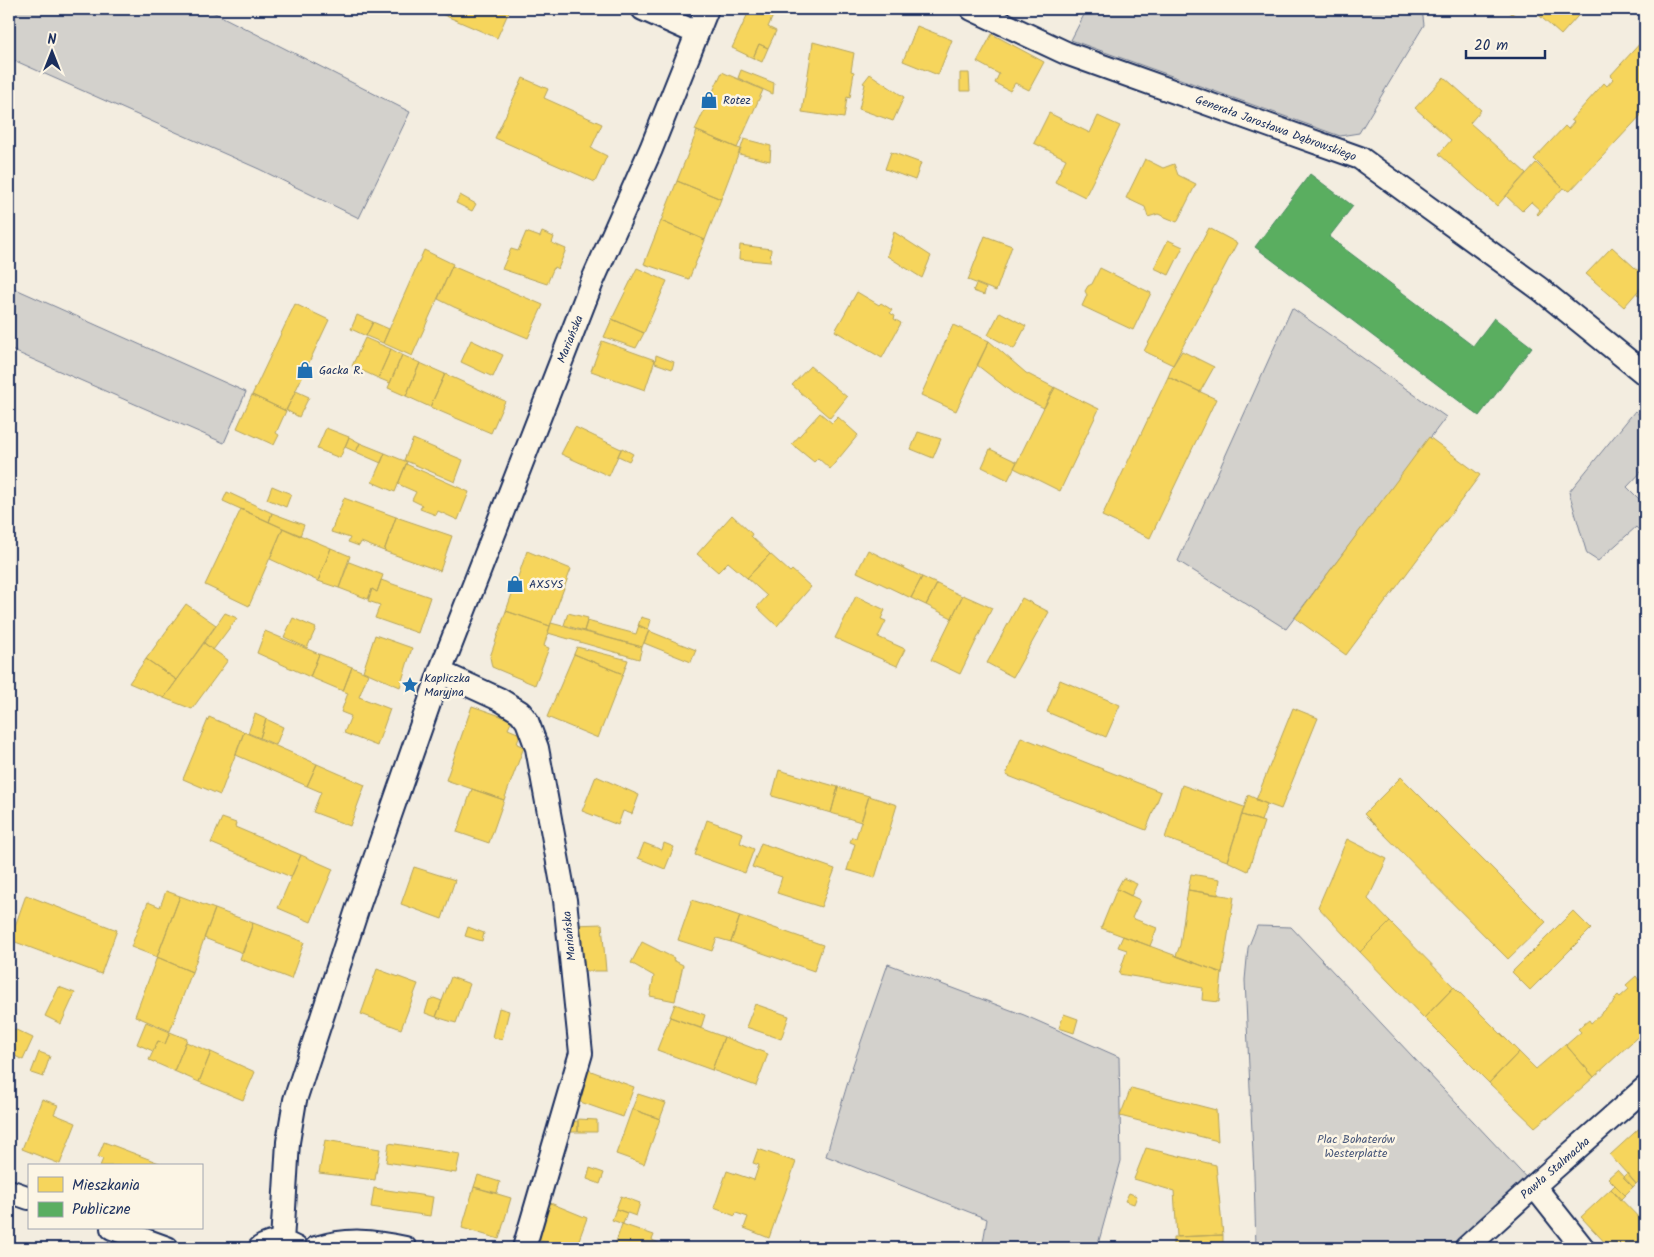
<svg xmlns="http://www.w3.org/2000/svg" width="1654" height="1257" font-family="Kalam,sans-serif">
	<rect width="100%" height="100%" fill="#f3ede0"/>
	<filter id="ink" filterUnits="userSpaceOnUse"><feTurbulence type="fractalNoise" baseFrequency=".02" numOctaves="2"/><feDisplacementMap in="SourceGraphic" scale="10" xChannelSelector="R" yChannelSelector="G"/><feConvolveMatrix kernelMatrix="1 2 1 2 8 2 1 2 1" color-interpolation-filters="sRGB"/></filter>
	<g filter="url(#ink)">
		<path fill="#d3d1cc" stroke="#778095" d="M 9,9 L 207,9 L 410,112 L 359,218 L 259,169 L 9,58 Z
			M 1087,9 L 1422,9 L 1424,25 L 1359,133 L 1340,136 L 1071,40 Z
			M 9,286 L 246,392 L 224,443 L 9,349 Z
			M 1292,308 L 1446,417 L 1286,629 L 1178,561 Z
			M 1635,411 L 1645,420 L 1645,468 L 1627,487 L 1645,505 L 1645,537 L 1636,527 L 1598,561 L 1587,554 L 1569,492 Z
			M 1257,926 L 1291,927 L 1534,1186 L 1466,1248 L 1256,1248 L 1254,1175 L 1245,980 L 1248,948 Z
			M 888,964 L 1024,1015 L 1119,1057 L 1121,1161 L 1097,1248 L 982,1248 L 987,1219 L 826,1156 L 853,1065 Z"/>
		<path fill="#f6d55c" stroke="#b4a35d" d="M 430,9 L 510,9 L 497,38 Z
			M 750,9 L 776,9 L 768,27 L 776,31 L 768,48 L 759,44 L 753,58 L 732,48 Z
			M 1506,9 L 1518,9 L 1512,14 Z
			M 1532,9 L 1584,9 L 1561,35 Z
			M 917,26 L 952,40 L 938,75 L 903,61 Z
			M 992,34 L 1044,62 L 1029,90 L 1015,83 L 1010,91 L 995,83 L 999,74 L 977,62 Z
			M 1644,39 L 1645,111 L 1570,191 L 1563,188 L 1534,159 L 1565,126 L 1568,129 L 1574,122 L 1571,120 L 1604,83 L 1607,86 L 1613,79 L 1610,76 Z
			M 813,42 L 854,53 L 851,71 L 854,72 L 850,98 L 847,97 L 844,118 L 802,112 Z
			M 759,44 L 768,48 L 762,62 L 753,58 Z
			M 741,70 L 774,83 L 773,94 L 738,78 Z
			M 722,72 L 763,90 L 737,148 L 695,130 Z
			M 960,73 L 969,73 L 970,91 L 960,91 Z
			M 870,74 L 904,97 L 893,121 L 859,109 L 865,84 L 863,83 Z
			M 1444,77 L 1481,110 L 1470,123 L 1526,173 L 1497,206 L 1439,154 L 1451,140 L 1415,108 Z
			M 523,78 L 548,89 L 544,98 L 602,124 L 591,148 L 607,156 L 595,182 L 495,138 Z
			M 1049,113 L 1090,133 L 1098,116 L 1120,126 L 1085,197 L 1055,182 L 1066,159 L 1034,143 Z
			M 697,131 L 740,149 L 721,199 L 677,181 Z
			M 744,139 L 771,146 L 770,161 L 739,154 Z
			M 891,152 L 921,163 L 915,180 L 885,169 Z
			M 1145,159 L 1163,168 L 1174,164 L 1178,175 L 1196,184 L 1177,222 L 1158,214 L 1148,217 L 1145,207 L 1126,198 Z
			M 1536,163 L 1563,188 L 1538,215 L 1537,214 L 1540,210 L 1531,202 L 1522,211 L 1506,196 Z
			M 677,181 L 721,199 L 705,240 L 661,221 Z
			M 460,195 L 476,204 L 472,211 L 456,203 Z
			M 661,221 L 705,240 L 689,279 L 644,264 Z
			M 1209,228 L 1237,243 L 1173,365 L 1144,351 Z
			M 526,232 L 540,237 L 542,232 L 554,237 L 552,243 L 566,249 L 558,269 L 554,267 L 547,284 L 502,269 L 511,249 L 518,251 Z
			M 894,232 L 931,256 L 922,278 L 887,256 Z
			M 985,236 L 1012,246 L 996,291 L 968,280 Z
			M 1168,240 L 1183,247 L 1169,275 L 1154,268 Z
			M 740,245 L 771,249 L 770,262 L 739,259 Z
			M 1612,247 L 1645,277 L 1645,283 L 1624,307 L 1586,274 Z
			M 424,250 L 453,264 L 412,356 L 383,343 Z
			M 1645,263 L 1645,277 L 1638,270 Z
			M 452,266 L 543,305 L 528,338 L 454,307 L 438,299 Z
			M 637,268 L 667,281 L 644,333 L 612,319 Z
			M 1100,268 L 1151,293 L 1133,330 L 1082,306 L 1087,295 L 1085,291 L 1088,286 L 1092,284 Z
			M 1645,283 L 1645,301 L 1637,294 Z
			M 976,284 L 986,288 L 984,295 L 973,291 Z
			M 857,292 L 879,305 L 881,303 L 892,310 L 890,313 L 895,316 L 894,319 L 901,323 L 882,358 L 835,331 Z
			M 295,304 L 329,320 L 286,411 L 252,395 Z
			M 1000,312 L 1026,326 L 1014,349 L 988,335 Z
			M 357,315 L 373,322 L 366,336 L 351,329 Z
			M 612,319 L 644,333 L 636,348 L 604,337 Z
			M 373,322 L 389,329 L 383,343 L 366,336 Z
			M 953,325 L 989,341 L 956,411 L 921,395 Z
			M 365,338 L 391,349 L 378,378 L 352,366 Z
			M 471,340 L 503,355 L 493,377 L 461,362 Z
			M 602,341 L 655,360 L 645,390 L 591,371 Z
			M 989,341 L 1026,373 L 1055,388 L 1044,408 L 1013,393 L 977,365 Z
			M 391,349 L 402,355 L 390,383 L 378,378 Z
			M 1182,351 L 1214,367 L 1200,392 L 1168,377 L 1173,365 Z
			M 402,355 L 420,363 L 406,396 L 388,388 Z
			M 656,355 L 674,362 L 672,369 L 655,363 Z
			M 420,363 L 445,374 L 430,407 L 406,396 Z
			M 810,366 L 847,397 L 830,418 L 792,385 Z
			M 445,374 L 505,401 L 491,433 L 430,407 Z
			M 1168,377 L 1216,399 L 1150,538 L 1102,516 Z
			M 1054,387 L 1099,409 L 1060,491 L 1014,468 Z
			M 296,391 L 309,397 L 299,417 L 286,410 Z
			M 252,395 L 286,411 L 276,433 L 279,435 L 274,445 L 237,428 Z
			M 820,413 L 832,423 L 838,417 L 858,435 L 830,469 L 818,458 L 814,462 L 792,444 Z
			M 575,427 L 621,449 L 609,476 L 561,454 Z
			M 326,428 L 349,437 L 340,458 L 317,449 Z
			M 918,432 L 941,439 L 933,458 L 911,449 Z
			M 349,437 L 360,443 L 356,452 L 345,447 Z
			M 1429,437 L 1480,475 L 1346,655 L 1295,618 Z
			M 413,439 L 463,460 L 455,482 L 404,460 Z
			M 360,443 L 385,453 L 381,463 L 356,452 Z
			M 622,448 L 633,454 L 629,461 L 618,456 Z
			M 990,449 L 1017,462 L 1008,480 L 982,467 Z
			M 385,453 L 407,462 L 395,492 L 372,482 Z
			M 406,464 L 469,492 L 458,520 L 438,511 L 436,515 L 420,509 L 422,505 L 412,500 L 416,492 L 398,484 Z
			M 272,486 L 291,494 L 286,507 L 267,499 Z
			M 227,492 L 272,513 L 269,522 L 223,501 Z
			M 344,498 L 396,517 L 384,551 L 361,542 L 359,546 L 348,542 L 350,538 L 331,532 Z
			M 241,509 L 283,528 L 249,606 L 205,585 Z
			M 272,513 L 304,525 L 300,536 L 269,522 Z
			M 732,515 L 752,534 L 751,536 L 770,554 L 747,578 L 728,562 L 718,572 L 697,554 Z
			M 396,517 L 452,536 L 440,571 L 384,551 Z
			M 283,528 L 331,548 L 318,581 L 270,559 Z
			M 331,548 L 350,556 L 339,588 L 318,581 Z
			M 868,550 L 922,577 L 911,598 L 857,572 Z
			M 527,551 L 571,569 L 550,626 L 506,611 Z
			M 770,554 L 790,572 L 792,570 L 811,587 L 777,626 L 757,607 L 767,596 L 747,578 Z
			M 349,562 L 383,575 L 377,592 L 372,589 L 368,599 L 339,588 Z
			M 922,577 L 937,584 L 926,605 L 911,598 Z
			M 381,580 L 430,597 L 418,633 L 375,618 L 380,605 L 368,601 L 372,589 L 377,592 Z
			M 937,584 L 962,596 L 952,618 L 926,605 Z
			M 963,595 L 992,608 L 960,674 L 931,660 Z
			M 856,596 L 885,610 L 881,619 L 886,621 L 878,637 L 905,649 L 897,666 L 835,638 Z
			M 1022,598 L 1049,612 L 1013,677 L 987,663 Z
			M 186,604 L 216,625 L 177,680 L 146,659 Z
			M 506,611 L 550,626 L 544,646 L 549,648 L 535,685 L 492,667 L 490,657 Z
			M 225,613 L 237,618 L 213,650 L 204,643 Z
			M 568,613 L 588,618 L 584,631 L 564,625 Z
			M 641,617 L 651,620 L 648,630 L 638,626 Z
			M 293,618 L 316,628 L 307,648 L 284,637 Z
			M 587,621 L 636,634 L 639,625 L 649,630 L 642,647 L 584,631 Z
			M 551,623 L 642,647 L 639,659 L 548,633 Z
			M 265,631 L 319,654 L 310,677 L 257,653 Z
			M 649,631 L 696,650 L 691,662 L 644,643 Z
			M 375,635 L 412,648 L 400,687 L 363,671 Z
			M 204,643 L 228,660 L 192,709 L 164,698 Z
			M 577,647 L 628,660 L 623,674 L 574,654 Z
			M 319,654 L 352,667 L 343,691 L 310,677 Z
			M 574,654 L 623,674 L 598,738 L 547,717 Z
			M 146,659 L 177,680 L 164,698 L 129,683 Z
			M 352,667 L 368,674 L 359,697 L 390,709 L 377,746 L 344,733 L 351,716 L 341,712 L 348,693 L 343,691 Z
			M 1060,680 L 1120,705 L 1106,737 L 1047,712 Z
			M 472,706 L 512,720 L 508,729 L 520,734 L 517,744 L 524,747 L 504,800 L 446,780 Z
			M 1293,708 L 1318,718 L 1281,809 L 1256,800 Z
			M 255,714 L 266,719 L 260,738 L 248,733 Z
			M 209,717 L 244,732 L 220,795 L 183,779 Z
			M 266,719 L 283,727 L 276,745 L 260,738 Z
			M 244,732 L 317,764 L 307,786 L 236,755 Z
			M 1021,737 L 1161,792 L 1146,830 L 1006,775 Z
			M 317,764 L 365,785 L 350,826 L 313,812 L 321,792 L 307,786 Z
			M 779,770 L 838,787 L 831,813 L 772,796 Z
			M 596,776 L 639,795 L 632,814 L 623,811 L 618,825 L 582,811 Z
			M 1401,777 L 1546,922 L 1508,959 L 1364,814 Z
			M 1182,785 L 1244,807 L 1227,861 L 1165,838 Z
			M 838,787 L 869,796 L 861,822 L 831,813 Z
			M 472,789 L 504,800 L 489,843 L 457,832 Z
			M 1248,795 L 1267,804 L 1261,821 L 1242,815 Z
			M 869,796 L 897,805 L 875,878 L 847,870 L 855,844 L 850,842 L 852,837 L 856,838 Z
			M 1242,815 L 1264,822 L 1248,871 L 1227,861 Z
			M 222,818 L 236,823 L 235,827 L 301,855 L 291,877 L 211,843 Z
			M 707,820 L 743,833 L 740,843 L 754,849 L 745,873 L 695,855 Z
			M 1347,839 L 1387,859 L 1368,899 L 1390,922 L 1360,952 L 1318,907 Z
			M 644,843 L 662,850 L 664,843 L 674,847 L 665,869 L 638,858 Z
			M 761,843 L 835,869 L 821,907 L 777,893 L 782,877 L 752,867 Z
			M 301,855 L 333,869 L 311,922 L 278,908 Z
			M 414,867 L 455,880 L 442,919 L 401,904 Z
			M 1191,874 L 1220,879 L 1218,895 L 1188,890 Z
			M 1123,878 L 1137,884 L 1131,896 L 1117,889 Z
			M 1117,889 L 1140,900 L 1132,918 L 1157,928 L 1150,946 L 1101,928 Z
			M 1188,890 L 1234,897 L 1222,973 L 1176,956 L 1180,945 Z
			M 166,891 L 180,896 L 157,957 L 131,947 L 148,902 L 160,907 Z
			M 26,895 L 117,930 L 101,974 L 10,940 Z
			M 180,896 L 215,909 L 192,972 L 157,957 Z
			M 692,900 L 740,916 L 731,942 L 717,938 L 712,951 L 678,940 Z
			M 215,909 L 253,923 L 243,953 L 204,938 Z
			M 1573,911 L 1591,929 L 1530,990 L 1512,972 Z
			M 740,916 L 823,945 L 814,971 L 731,942 Z
			M 1390,922 L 1454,987 L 1424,1018 L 1360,952 Z
			M 253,923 L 304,942 L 291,979 L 240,959 Z
			M 602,924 L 606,971 L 577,971 L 573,925 Z
			M 468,927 L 484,933 L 482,941 L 465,936 Z
			M 1123,936 L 1222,973 L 1219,1002 L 1202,1000 L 1203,988 L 1119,974 L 1127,950 L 1118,947 Z
			M 642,942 L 674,958 L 673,960 L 683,965 L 675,1001 L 650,996 L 654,976 L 631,963 Z
			M 157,957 L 192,972 L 170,1031 L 135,1016 Z
			M 377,969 L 418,984 L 401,1029 L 361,1014 Z
			M 1645,974 L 1645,1030 L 1594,1077 L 1566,1045 L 1581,1032 L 1578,1029 L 1589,1020 L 1591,1023 L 1616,1000 L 1614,999 L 1618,995 L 1620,997 L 1629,989 L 1626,985 L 1636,976 L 1639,980 Z
			M 451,977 L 470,984 L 456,1023 L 436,1017 Z
			M 59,987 L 75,993 L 61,1024 L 45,1016 Z
			M 1454,987 L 1519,1052 L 1489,1083 L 1424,1018 Z
			M 434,998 L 442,1001 L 436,1017 L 425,1013 L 429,1000 Z
			M 675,1004 L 705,1015 L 701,1028 L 670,1017 Z
			M 755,1004 L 789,1016 L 781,1039 L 746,1027 Z
			M 499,1008 L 509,1011 L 502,1040 L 492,1037 Z
			M 1064,1014 L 1078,1019 L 1074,1033 L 1059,1028 Z
			M 670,1017 L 724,1037 L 712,1070 L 657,1050 Z
			M 146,1022 L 170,1032 L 165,1044 L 158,1041 L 153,1051 L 137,1044 Z
			M 10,1027 L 33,1038 L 23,1060 L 9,1053 Z
			M 170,1032 L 187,1039 L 174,1071 L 149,1060 L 158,1041 L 165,1044 Z
			M 724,1037 L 768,1054 L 756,1086 L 712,1070 Z
			M 186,1042 L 211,1052 L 199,1082 L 174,1071 Z
			M 1565,1044 L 1594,1077 L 1548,1118 L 1547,1117 L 1535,1127 L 1489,1083 L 1519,1052 L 1536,1069 Z
			M 39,1052 L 50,1056 L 43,1077 L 31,1073 Z
			M 211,1052 L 255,1072 L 243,1100 L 199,1082 Z
			M 583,1068 L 634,1087 L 623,1117 L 572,1099 Z
			M 1131,1088 L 1216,1110 L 1218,1141 L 1120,1116 Z
			M 638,1094 L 666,1103 L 660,1119 L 632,1109 Z
			M 42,1099 L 58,1105 L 54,1114 L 76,1123 L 60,1164 L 22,1149 Z
			M 632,1109 L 660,1119 L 644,1164 L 616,1154 Z
			M 578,1119 L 597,1120 L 597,1132 L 578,1132 Z
			M 578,1121 L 578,1132 L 563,1132 L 565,1122 Z
			M 1645,1123 L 1645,1176 L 1636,1184 L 1610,1155 Z
			M 325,1140 L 380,1149 L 375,1180 L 319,1173 Z
			M 104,1142 L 167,1166 L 100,1166 L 103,1159 L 98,1157 Z
			M 389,1143 L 460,1154 L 456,1173 L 386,1162 Z
			M 1146,1148 L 1216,1165 L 1223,1235 L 1177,1237 L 1174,1191 L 1134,1179 Z
			M 758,1149 L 796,1162 L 769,1238 L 744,1228 L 748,1217 L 736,1213 L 735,1216 L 714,1208 L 727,1171 L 754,1180 L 759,1165 L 753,1163 Z
			M 590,1168 L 604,1173 L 600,1184 L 587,1179 Z
			M 1617,1170 L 1633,1187 L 1625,1195 L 1608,1178 Z
			M 1627,1173 L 1636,1184 L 1633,1187 L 1623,1177 Z
			M 478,1175 L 500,1182 L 497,1193 L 474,1187 Z
			M 1615,1185 L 1625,1195 L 1620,1200 L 1611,1189 Z
			M 474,1187 L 511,1198 L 499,1239 L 462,1228 Z
			M 374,1188 L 433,1197 L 430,1216 L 371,1207 Z
			M 1611,1189 L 1645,1224 L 1645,1248 L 1610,1248 L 1581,1217 Z
			M 1129,1193 L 1137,1196 L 1134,1204 L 1125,1201 Z
			M 621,1196 L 640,1203 L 636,1216 L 616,1209 Z
			M 548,1202 L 587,1218 L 576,1248 L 560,1248 L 535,1239 Z
			M 616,1209 L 627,1213 L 623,1224 L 612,1220 Z
			M 622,1224 L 654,1235 L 652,1240 L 661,1244 L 660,1248 L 614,1248 Z
			M 1223,1235 L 1223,1248 L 1173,1248 L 1173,1237 Z"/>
		<path fill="#5aae61" stroke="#478860" d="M 1310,174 L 1353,206 L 1329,237 L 1473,346 L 1494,318 L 1532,347 L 1479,416 L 1255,247 Z"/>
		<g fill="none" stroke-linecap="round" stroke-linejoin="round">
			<g stroke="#1b2f5e" stroke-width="26">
				<path id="minor" d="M 643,9 L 697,33
					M 972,9 L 1066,53 L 1360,158 L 1540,289 L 1645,374
					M 440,672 L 499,699 L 520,712 L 527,721 L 537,748 L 565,900 L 581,1053 L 524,1248
					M 1534,1186 L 1583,1248
					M 9,1191 L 29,1198
					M 112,1228 L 167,1248
					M 282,1242 L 288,1142 L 295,1100 L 357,910 L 440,672 L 564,354 L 592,282 L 651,149 L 707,9
					M 260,1248 C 272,1240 284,1241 296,1248
					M 316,1248 C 348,1238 373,1241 405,1248
					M 1466,1248 L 1534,1186 L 1645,1088"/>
			</g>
			<use href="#minor" stroke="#fcf5e5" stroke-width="22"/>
		</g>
	</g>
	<defs>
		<g id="shop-bare" transform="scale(1.35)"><path d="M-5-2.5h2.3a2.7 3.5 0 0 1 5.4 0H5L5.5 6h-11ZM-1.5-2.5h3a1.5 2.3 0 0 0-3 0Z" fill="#1f6fb2" stroke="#fcf5e5" stroke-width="2.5" paint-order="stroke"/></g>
		<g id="sight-bare" transform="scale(1.35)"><path d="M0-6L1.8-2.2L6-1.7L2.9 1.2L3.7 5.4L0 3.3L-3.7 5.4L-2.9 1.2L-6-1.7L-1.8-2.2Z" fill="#1f6fb2" stroke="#fcf5e5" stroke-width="2.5" paint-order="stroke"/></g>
	</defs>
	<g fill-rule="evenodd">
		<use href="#shop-bare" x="709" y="100"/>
		<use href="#shop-bare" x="305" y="370"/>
		<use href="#shop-bare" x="515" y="584"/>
		<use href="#sight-bare" x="410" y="685"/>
	</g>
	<g text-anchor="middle" stroke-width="5" stroke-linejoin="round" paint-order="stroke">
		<g font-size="12" fill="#1b2f5e" stroke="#fcf5e5" text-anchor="start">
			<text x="723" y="104">Rotez</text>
			<text x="319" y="374">Gacka R.</text>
			<text x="529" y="588">AXSYS</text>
			<text x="424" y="682">Kapliczka<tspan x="424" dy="14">Maryjna</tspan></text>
		</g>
		<g font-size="12" fill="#1b2f5e" stroke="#fcf5e5">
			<text transform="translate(1276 128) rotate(20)" y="4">Generała Jarosława Dąbrowskiego</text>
			<text transform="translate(570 339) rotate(-68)" y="4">Mariańska</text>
			<text transform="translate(569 936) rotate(-96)" y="4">Mariańska</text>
			<text transform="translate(1555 1168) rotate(-41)" y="4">Pawła Stalmacha</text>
		</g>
		<g font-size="12" fill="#49587a" stroke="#fcf5e5">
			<text x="1356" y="1143">Plac Bohaterów<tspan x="1356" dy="14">Westerplatte</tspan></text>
		</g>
	</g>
	<rect width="1654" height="1257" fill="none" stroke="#fcf5e5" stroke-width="30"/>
	<rect x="15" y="15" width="1624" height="1227" fill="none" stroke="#1b2f5e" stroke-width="2" filter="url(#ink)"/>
	<rect x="28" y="1164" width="175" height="65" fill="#fcf5e5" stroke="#a2a6af"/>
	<rect x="38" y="1177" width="25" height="15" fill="#f6d55c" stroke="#a2a6af"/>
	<text x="72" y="1190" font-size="15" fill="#1b2f5e">Mieszkania</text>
	<rect x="38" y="1202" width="25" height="15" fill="#5aae61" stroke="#a2a6af"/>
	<text x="72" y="1214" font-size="15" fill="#1b2f5e">Publiczne</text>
	<g transform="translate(52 52)" stroke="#fcf5e5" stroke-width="4" paint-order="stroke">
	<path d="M0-4L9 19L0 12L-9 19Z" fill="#1b2f5e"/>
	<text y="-8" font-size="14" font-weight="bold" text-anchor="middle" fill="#1b2f5e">N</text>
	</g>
	<path d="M1466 50v8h79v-8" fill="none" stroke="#1b2f5e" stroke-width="2.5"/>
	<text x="1474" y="50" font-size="15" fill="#1b2f5e" stroke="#fcf5e5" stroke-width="4" paint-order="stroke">20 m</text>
</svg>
